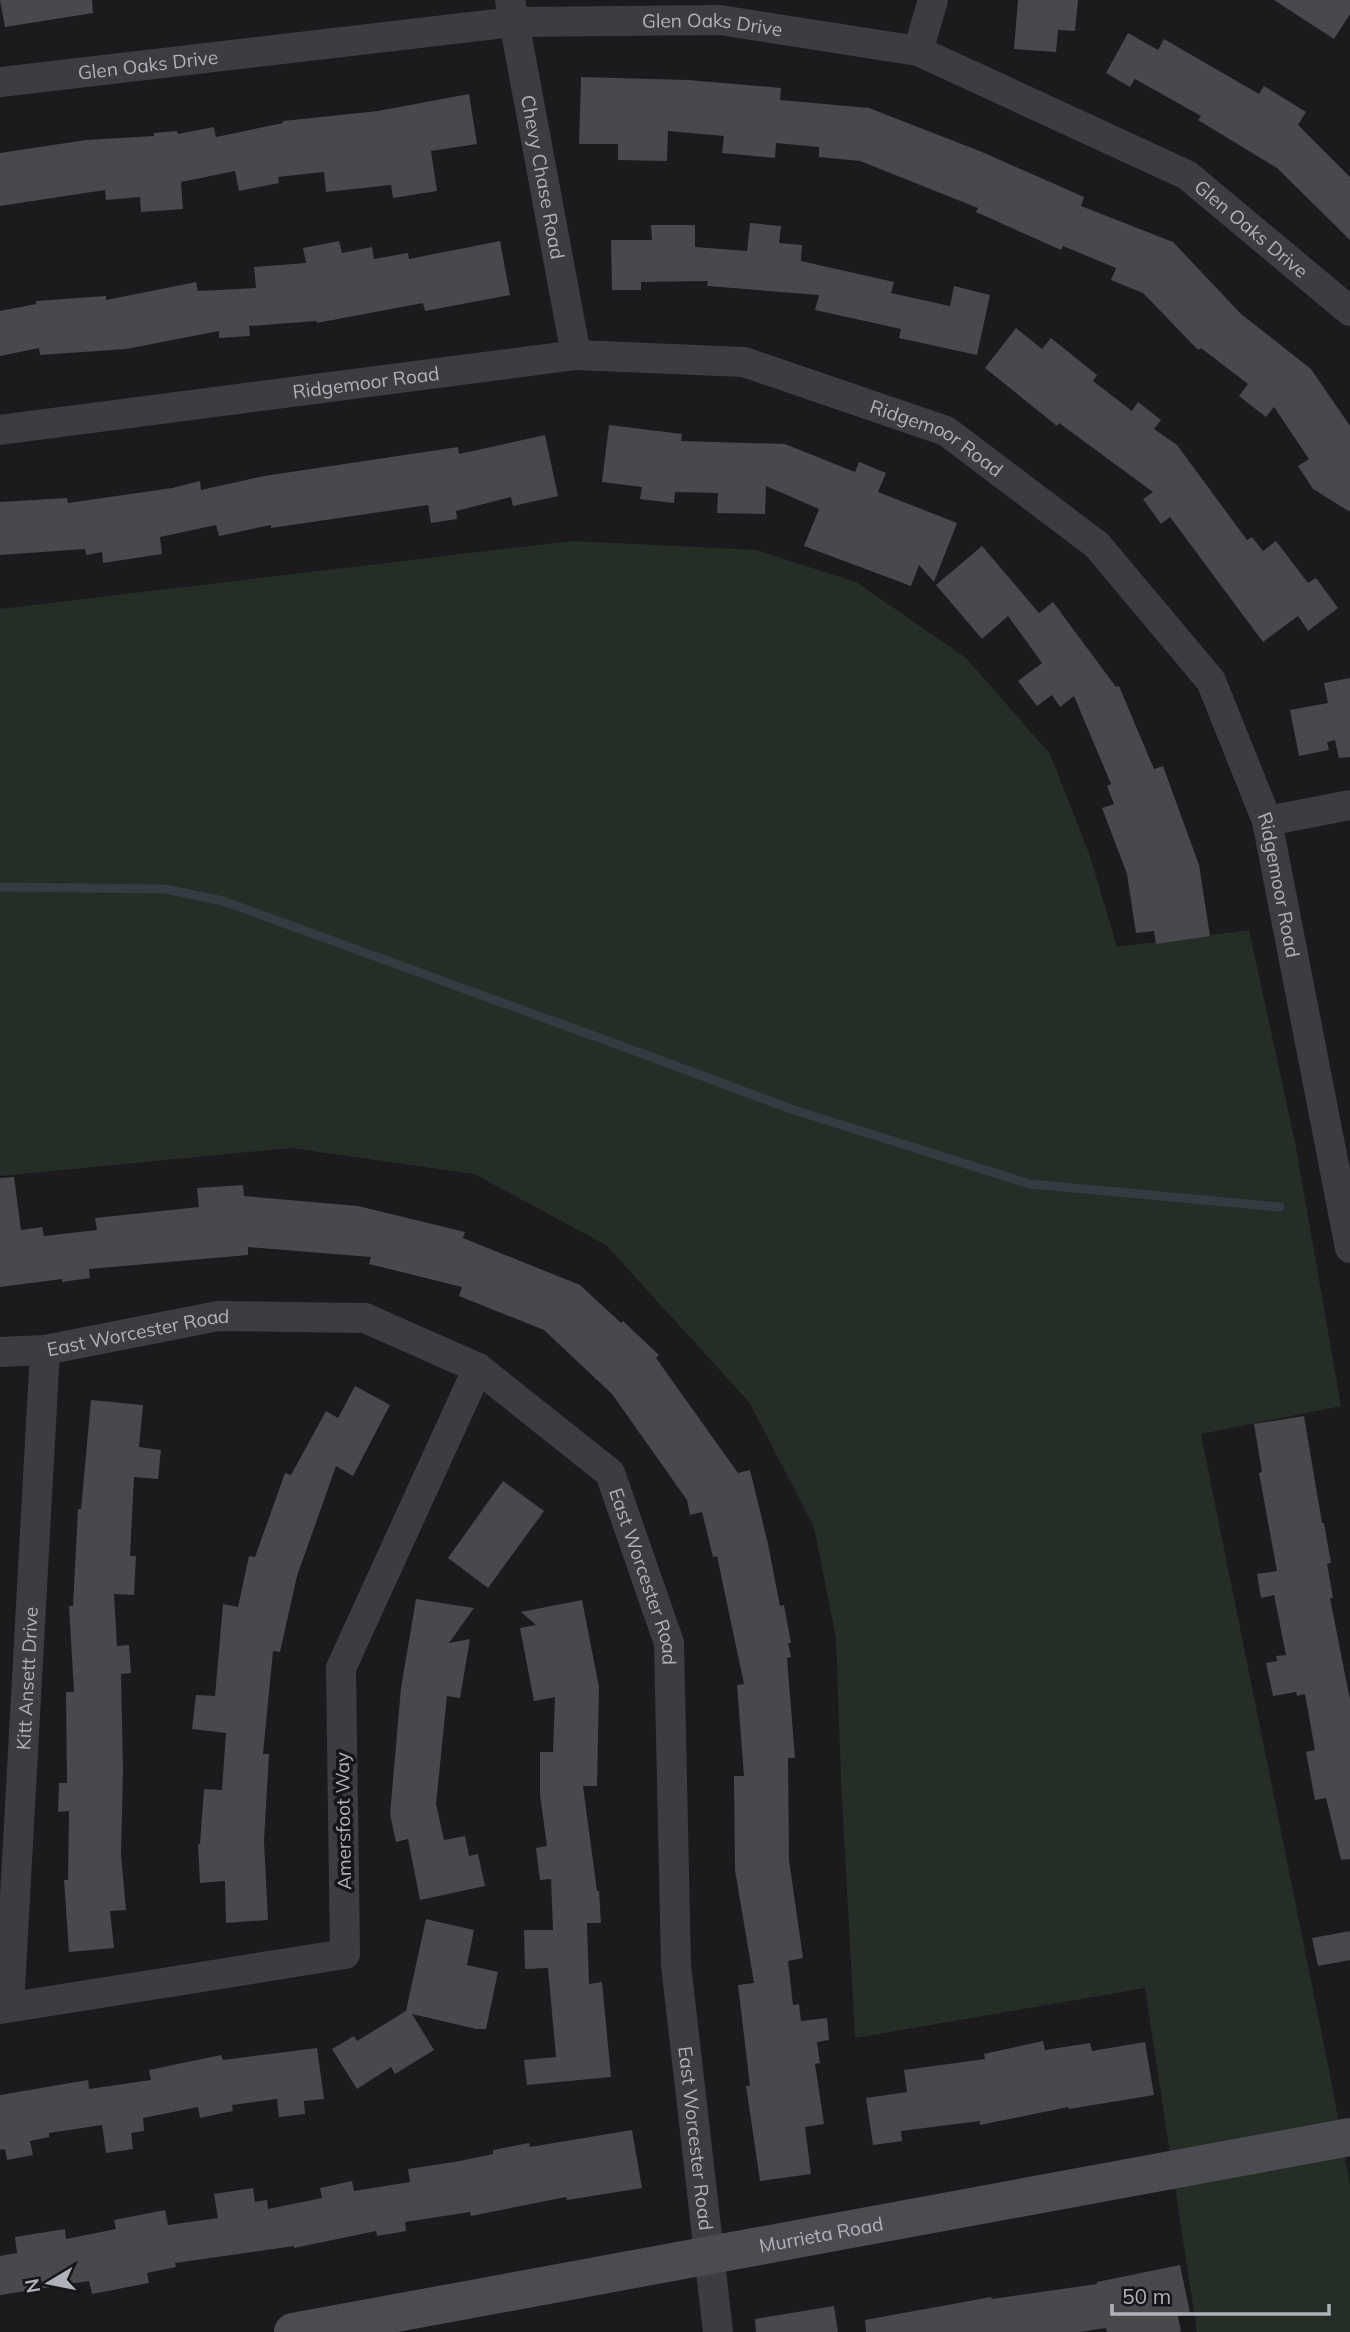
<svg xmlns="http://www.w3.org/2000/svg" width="1350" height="2332" font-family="Mulish,sans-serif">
	<rect width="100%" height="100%" fill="#1b1b1d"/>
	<path fill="#252d27" d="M 572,541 L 756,550 L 856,582 L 966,658 L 1050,754 L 1090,856 L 1117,947 L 1249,930 L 1295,1142 L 1341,1406 L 1201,1434 L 1332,2085 L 1350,2186 L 1350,2332 L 1197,2332 L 1145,1988 L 855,2038 L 841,1779 L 836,1638 L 814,1527 L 749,1402 L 606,1245 L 474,1174 L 291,1148 L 0,1176 L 0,609 Z"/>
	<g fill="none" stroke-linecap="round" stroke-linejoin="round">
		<path stroke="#343b42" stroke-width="9" d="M 0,887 L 165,889 L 223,901 L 638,1052 L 794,1110 L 1030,1184 L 1280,1207"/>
	</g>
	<path fill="#48484d" d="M 0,0 L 92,0 L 93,13 L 5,27 Z
		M 1018,0 L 1078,0 L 1075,31 L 1058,30 L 1056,52 L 1014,49 Z
		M 1274,0 L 1350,0 L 1350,14 L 1334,39 Z
		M 1128,33 L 1158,50 L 1164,39 L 1259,94 L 1264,86 L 1306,112 L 1298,125 L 1350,177 L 1350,240 L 1277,168 L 1198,120 L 1201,116 L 1135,79 L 1130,87 L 1106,73 Z
		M 581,77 L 688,80 L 781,88 L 780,100 L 869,108 L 982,152 L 1084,197 L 1081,206 L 1173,242 L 1241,314 L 1311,369 L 1350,426 L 1350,512 L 1313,489 L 1298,466 L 1309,459 L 1274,407 L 1266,417 L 1239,396 L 1248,384 L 1201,348 L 1198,350 L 1143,293 L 1111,280 L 1116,268 L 1063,246 L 1061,250 L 976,212 L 978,208 L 860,161 L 819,157 L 819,147 L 776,143 L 775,158 L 722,153 L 724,136 L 668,131 L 667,161 L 618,160 L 618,144 L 579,144 Z
		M 469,94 L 477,144 L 431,151 L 437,191 L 393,198 L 391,185 L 326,192 L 324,172 L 278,177 L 279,183 L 239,191 L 235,171 L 181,182 L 183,209 L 141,212 L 140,197 L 106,200 L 105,190 L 0,206 L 0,153 L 86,140 L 154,136 L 154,133 L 177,131 L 178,134 L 214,127 L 216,137 L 283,123 L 283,121 L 378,111 Z
		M 750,223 L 781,226 L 779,243 L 802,245 L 801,261 L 894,282 L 891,293 L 950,306 L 954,286 L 990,295 L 977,355 L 899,338 L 901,329 L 815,310 L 819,295 L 707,286 L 708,281 L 641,282 L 641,290 L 612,290 L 611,240 L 652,240 L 651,225 L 695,225 L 695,247 L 747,251 Z
		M 339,241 L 342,253 L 372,247 L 374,259 L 408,253 L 409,259 L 500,241 L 510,295 L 425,311 L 423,303 L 317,323 L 317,321 L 249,326 L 250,336 L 219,338 L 219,331 L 126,349 L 40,355 L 39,348 L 0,356 L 0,311 L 36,304 L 36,301 L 106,296 L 106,300 L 196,282 L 198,291 L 256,288 L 254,267 L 306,263 L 303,248 Z
		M 1016,328 L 1042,349 L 1051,338 L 1097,375 L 1093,381 L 1132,411 L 1138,402 L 1161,420 L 1154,429 L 1177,445 L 1247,540 L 1252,537 L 1263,551 L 1276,541 L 1308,583 L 1316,578 L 1338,608 L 1308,631 L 1298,616 L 1263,642 L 1170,517 L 1161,524 L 1143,499 L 1153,492 L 1059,423 L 1057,426 L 985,368 Z
		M 609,425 L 682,434 L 681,441 L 785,444 L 855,472 L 859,462 L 886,473 L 878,492 L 957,523 L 934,582 L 919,565 L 911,586 L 804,546 L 819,509 L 766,486 L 765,514 L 717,513 L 718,493 L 675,492 L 674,503 L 640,499 L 642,487 L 602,482 Z
		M 545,435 L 558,496 L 513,506 L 511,497 L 456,511 L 457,519 L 431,523 L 428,505 L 271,528 L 271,525 L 219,536 L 216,525 L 160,537 L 162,554 L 103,563 L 102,552 L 86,555 L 85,549 L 0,555 L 0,502 L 67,498 L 68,503 L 172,488 L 200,481 L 201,490 L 264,476 L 458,447 L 459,454 Z
		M 982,546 L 1039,613 L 1053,602 L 1116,687 L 1119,686 L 1154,769 L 1163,766 L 1199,865 L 1210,936 L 1156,944 L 1154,931 L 1136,933 L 1127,874 L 1102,808 L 1114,804 L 1107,786 L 1111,784 L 1074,696 L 1060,707 L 1052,695 L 1037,706 L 1018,681 L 1042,663 L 1008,616 L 982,639 L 936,585 Z
		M 1350,678 L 1350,757 L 1339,758 L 1335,740 L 1327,742 L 1329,750 L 1299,756 L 1290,710 L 1328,703 L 1324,683 Z
		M 14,1177 L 21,1230 L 42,1227 L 44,1236 L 97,1230 L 95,1218 L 199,1207 L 197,1188 L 243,1185 L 244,1196 L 358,1206 L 465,1232 L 463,1238 L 580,1285 L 621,1323 L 623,1321 L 659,1355 L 656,1358 L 738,1473 L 750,1470 L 768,1544 L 780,1606 L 784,1605 L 791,1643 L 788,1643 L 791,1657 L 787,1658 L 795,1758 L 788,1758 L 789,1860 L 803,1958 L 788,1961 L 793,2005 L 799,2004 L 801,2021 L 827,2018 L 829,2040 L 817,2042 L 820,2063 L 815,2064 L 824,2124 L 805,2127 L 811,2174 L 760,2181 L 746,2086 L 750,2086 L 738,1985 L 754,1983 L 735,1870 L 734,1776 L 744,1776 L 737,1685 L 744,1684 L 717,1556 L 713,1557 L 702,1512 L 690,1515 L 687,1500 L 612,1394 L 544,1330 L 459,1296 L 462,1287 L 369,1264 L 371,1257 L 248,1247 L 248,1255 L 89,1269 L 90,1278 L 62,1282 L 62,1279 L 0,1287 L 0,1178 Z
		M 355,1386 L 390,1405 L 353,1476 L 336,1466 L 297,1576 L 280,1652 L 273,1651 L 263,1754 L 269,1754 L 264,1841 L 268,1920 L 226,1923 L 225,1881 L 200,1883 L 198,1844 L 200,1844 L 204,1789 L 222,1790 L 226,1733 L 192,1729 L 196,1695 L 215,1696 L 223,1604 L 238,1607 L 249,1556 L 255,1557 L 285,1473 L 291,1475 L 326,1411 L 338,1418 Z
		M 91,1400 L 143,1405 L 139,1447 L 161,1450 L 158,1479 L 134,1477 L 130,1556 L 136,1556 L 134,1595 L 114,1594 L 117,1646 L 129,1645 L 131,1673 L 121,1674 L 123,1770 L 121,1855 L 126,1910 L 110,1911 L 114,1948 L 69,1952 L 64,1880 L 68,1880 L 69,1811 L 58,1812 L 59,1783 L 67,1783 L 66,1692 L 74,1692 L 69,1606 L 73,1606 L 78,1509 L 81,1509 Z
		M 1304,1416 L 1322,1523 L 1324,1523 L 1331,1563 L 1327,1564 L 1333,1598 L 1330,1598 L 1350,1700 L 1350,1859 L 1341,1860 L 1326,1798 L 1315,1800 L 1306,1752 L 1315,1750 L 1305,1694 L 1297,1696 L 1296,1692 L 1273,1696 L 1266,1663 L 1277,1661 L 1276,1656 L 1286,1655 L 1274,1595 L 1261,1598 L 1257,1574 L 1277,1571 L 1259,1473 L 1262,1472 L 1254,1424 Z
		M 503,1481 L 544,1511 L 488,1588 L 448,1558 Z
		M 416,1599 L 474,1608 L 449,1643 L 470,1639 L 460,1698 L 447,1696 L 436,1804 L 444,1840 L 465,1836 L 469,1856 L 478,1854 L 485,1886 L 420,1900 L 408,1839 L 396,1842 L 390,1814 L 401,1688 Z
		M 582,1600 L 599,1687 L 597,1786 L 583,1786 L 597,1891 L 599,1891 L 601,1923 L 587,1923 L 589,1984 L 602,1982 L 611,2077 L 527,2085 L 524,2060 L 556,2057 L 548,1968 L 525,1969 L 524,1930 L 553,1930 L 551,1879 L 540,1880 L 536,1848 L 547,1846 L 540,1795 L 540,1752 L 553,1752 L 555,1697 L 534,1701 L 520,1628 L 536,1625 L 521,1612 Z
		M 426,1919 L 474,1930 L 467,1965 L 498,1972 L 486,2029 L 476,2029 L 412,2014 L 434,2050 L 395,2074 L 391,2067 L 357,2089 L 332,2049 L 354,2036 L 357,2041 L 406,2011 Z
		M 1350,1931 L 1350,1960 L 1318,1966 L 1312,1938 Z
		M 1043,2041 L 1045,2050 L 1090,2043 L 1092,2051 L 1145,2042 L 1154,2095 L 1069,2109 L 1068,2107 L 980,2125 L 980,2121 L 901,2131 L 902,2141 L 873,2145 L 866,2098 L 907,2092 L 904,2070 L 985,2059 L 984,2054 Z
		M 317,2048 L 324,2099 L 304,2101 L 305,2114 L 279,2117 L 277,2099 L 232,2105 L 233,2111 L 200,2118 L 198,2107 L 143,2118 L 144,2131 L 131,2133 L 133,2149 L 106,2153 L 102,2125 L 49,2133 L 49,2137 L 30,2141 L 33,2155 L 7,2160 L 5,2149 L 0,2150 L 0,2095 L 88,2080 L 89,2089 L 151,2080 L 149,2070 L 221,2055 L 223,2060 Z
		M 632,2130 L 642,2188 L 567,2200 L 566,2197 L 471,2216 L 470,2212 L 405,2222 L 406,2231 L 377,2236 L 376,2231 L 294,2248 L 294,2246 L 175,2263 L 176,2267 L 147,2273 L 149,2283 L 92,2294 L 89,2281 L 0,2295 L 0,2256 L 17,2253 L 15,2237 L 65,2229 L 66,2239 L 116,2229 L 114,2220 L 165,2210 L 168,2225 L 218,2218 L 214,2194 L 253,2188 L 255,2202 L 267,2200 L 268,2209 L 322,2198 L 320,2188 L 352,2181 L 354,2191 L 410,2182 L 408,2169 L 460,2161 L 493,2154 L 493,2150 L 529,2143 L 530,2147 Z
		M 1180,2265 L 1190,2313 L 1178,2316 L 1181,2332 L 1107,2332 L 1106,2328 L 1079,2332 L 866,2332 L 865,2320 L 991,2297 L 992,2299 L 1097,2284 L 1097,2282 Z
		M 834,2306 L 838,2332 L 756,2332 L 755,2319 Z"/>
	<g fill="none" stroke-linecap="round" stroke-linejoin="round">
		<g stroke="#3c3d41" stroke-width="30">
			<path id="s1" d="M 510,0 L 576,355"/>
			<path d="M 918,51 L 933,0"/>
			<path id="s2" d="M 0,82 L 514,22 L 720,20 L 918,51 L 1187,175 L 1350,311"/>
			<path id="s3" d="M 0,430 L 576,355 L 744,362 L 946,431 L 1097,545 L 1211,681 L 1267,821 L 1350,1248"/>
			<path d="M 1267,821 L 1350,805"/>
			<path id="s4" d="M 0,1352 L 45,1350 L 218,1316 L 365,1318 L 478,1368 L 610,1473 L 669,1643 L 676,1965 L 718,2332"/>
			<path id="s5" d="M 9,2007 L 45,1350"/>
			<path d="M 0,2009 L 345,1954 L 341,1668 L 478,1368"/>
		</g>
		<path stroke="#4b4c51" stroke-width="38" id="s6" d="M 293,2332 L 1350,2137"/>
	</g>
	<g text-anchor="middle" stroke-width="7" stroke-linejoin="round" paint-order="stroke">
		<g font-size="19" fill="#afb2bb" stroke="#161618">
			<text dy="7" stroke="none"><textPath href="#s2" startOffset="716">Glen Oaks Drive</textPath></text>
			<text dy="7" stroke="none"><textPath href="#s2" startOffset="149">Glen Oaks Drive</textPath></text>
			<text dy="7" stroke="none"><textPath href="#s1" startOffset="180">Chevy Chase Road</textPath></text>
			<text dy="7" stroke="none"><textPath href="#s2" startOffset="1304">Glen Oaks Drive</textPath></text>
			<text dy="7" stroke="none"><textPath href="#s3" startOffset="369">Ridgemoor Road</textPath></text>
			<text dy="7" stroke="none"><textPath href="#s3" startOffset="957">Ridgemoor Road</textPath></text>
			<text dy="7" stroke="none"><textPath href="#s3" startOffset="1545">Ridgemoor Road</textPath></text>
			<text dy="7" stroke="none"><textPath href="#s4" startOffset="140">East Worcester Road</textPath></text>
			<text dy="7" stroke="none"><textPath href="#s4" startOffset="770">East Worcester Road</textPath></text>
			<text dy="7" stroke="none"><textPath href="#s5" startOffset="329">Kitt Ansett Drive</textPath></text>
			<text transform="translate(343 1821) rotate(-91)" y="7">Amersfoot Way</text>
			<text dy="7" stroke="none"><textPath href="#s4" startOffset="1337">East Worcester Road</textPath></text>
			<text dy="7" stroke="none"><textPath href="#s6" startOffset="537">Murrieta Road</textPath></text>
		</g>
	</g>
	<g transform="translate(49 2283) rotate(260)" stroke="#161618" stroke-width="5" paint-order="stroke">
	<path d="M0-5L12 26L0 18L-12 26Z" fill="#afb2bb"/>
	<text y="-10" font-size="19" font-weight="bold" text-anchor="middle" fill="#afb2bb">N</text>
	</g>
	<path d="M1112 2304v10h217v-10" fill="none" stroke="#afb2bb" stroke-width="3.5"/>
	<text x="1122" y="2304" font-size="21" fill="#afb2bb" stroke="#161618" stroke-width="5" paint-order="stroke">50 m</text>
</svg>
